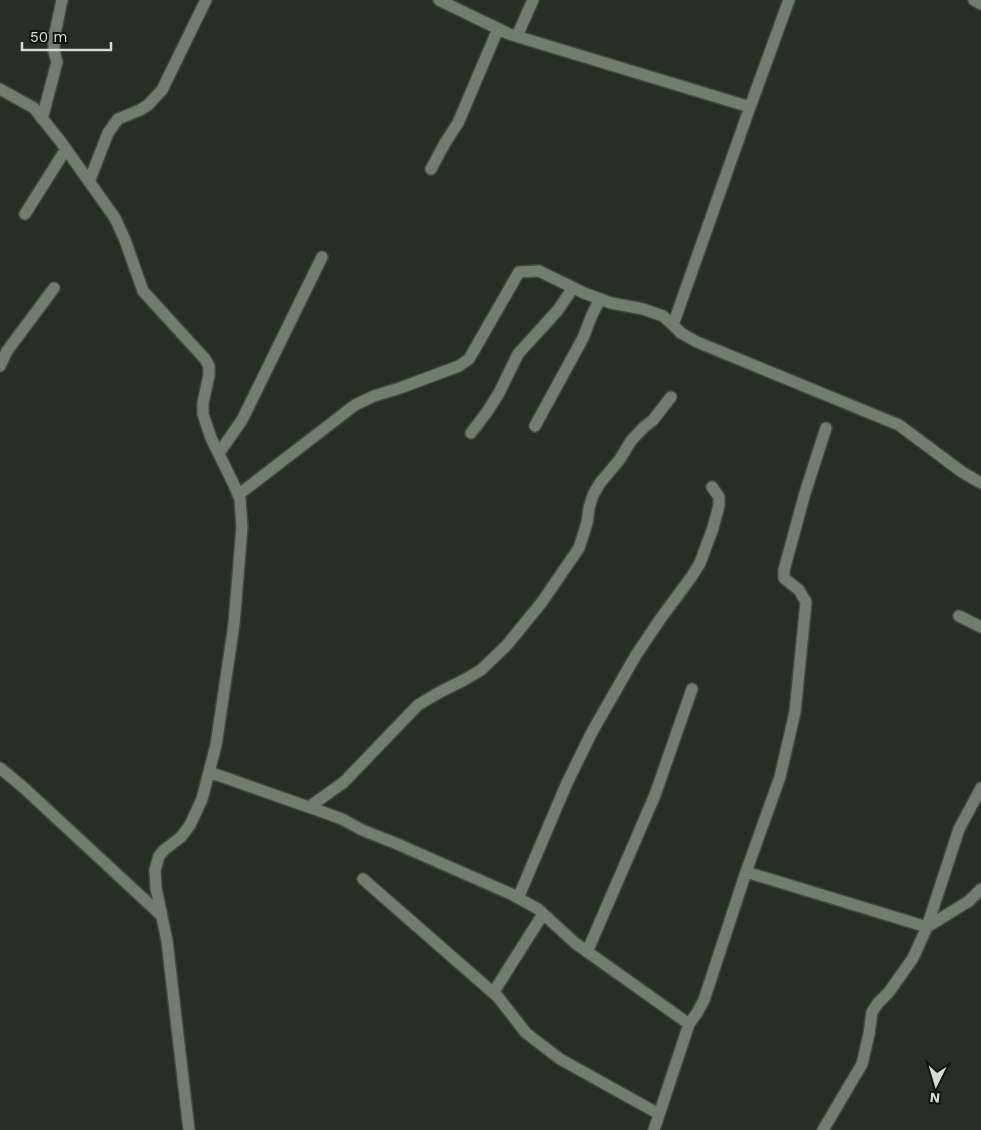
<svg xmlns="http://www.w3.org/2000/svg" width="981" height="1130" font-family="'Work Sans',sans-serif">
	<rect width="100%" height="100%" fill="#252f23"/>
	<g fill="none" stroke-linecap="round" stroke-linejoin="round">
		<g stroke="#424a40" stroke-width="14">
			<path id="street" d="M 439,0 L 509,34 L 750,107 L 673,325 L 681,333 L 697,342 L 899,425 L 962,472 L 981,483
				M 974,0 L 981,4
				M 517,36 L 533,0
				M 0,89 L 34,108 L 61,142 L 115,218 L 125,240 L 143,291 L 205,359 L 209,366 L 209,375 L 203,403 L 203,414 L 211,438 L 235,487 L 240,499 L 242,527 L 234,624 L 216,745 L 202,799 L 190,825 L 181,837 L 164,850 L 159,856 L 155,870 L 156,888 L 167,941 L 189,1130
				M 750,107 L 789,0
				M 42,119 L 57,62 L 54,51 L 54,38 L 62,0
				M 431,169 L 445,143 L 458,123 L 498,29
				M 89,182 L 108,133 L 118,119 L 140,110 L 148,105 L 162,90 L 206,0
				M 25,214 L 66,149
				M 0,366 L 7,351 L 54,288
				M 535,426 L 583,338 L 592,315 L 600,299
				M 471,433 L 487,412 L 499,393 L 518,354 L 558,310 L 573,288
				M 219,453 L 242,420 L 322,257
				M 238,495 L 355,405 L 374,396 L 400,388 L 459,366 L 469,359 L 519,272 L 539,271 L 584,293 L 611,303 L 643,309 L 663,316 L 673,325
				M 959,616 L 981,627
				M 0,768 L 24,788 L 161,915
				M 209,772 L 320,811 L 342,819 L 362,830 L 395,843 L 511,894 L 538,909 L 575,943 L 689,1024 L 697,1013 L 704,1000 L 746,872 L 780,777 L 795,712 L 806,602 L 799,590 L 784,578 L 784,570 L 805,493 L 826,428
				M 309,807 L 344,782 L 418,705 L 440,692 L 464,680 L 481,670 L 507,645 L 542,602 L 579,548 L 587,523 L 589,508 L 593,495 L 600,483 L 620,459 L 631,441 L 643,428 L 653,420 L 671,397
				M 746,872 L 927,927 L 969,901 L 981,889
				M 363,879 L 498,997 L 526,1033 L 560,1059 L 659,1114
				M 518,898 L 567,783 L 592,732 L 636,655 L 661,618 L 692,576 L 700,563 L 713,528 L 719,505 L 719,497 L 712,487
				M 587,952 L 655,795 L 692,689
				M 493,993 L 543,914
				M 654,1130 L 689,1024
				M 823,1130 L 862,1064 L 869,1034 L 872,1012 L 878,1003 L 889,992 L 913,958 L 927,927 L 959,829 L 981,788"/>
		</g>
		<use href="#street" stroke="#717d6e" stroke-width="11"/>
	</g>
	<g transform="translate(936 1085) rotate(185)" stroke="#111510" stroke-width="4" paint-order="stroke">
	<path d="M0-4L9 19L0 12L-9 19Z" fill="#d5dcd4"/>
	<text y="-8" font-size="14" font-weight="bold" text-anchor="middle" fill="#d5dcd4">N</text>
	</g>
	<path d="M22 42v8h89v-8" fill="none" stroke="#d5dcd4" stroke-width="2.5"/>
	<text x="30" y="42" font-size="15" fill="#d5dcd4" stroke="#111510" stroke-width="4" paint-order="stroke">50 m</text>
</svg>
